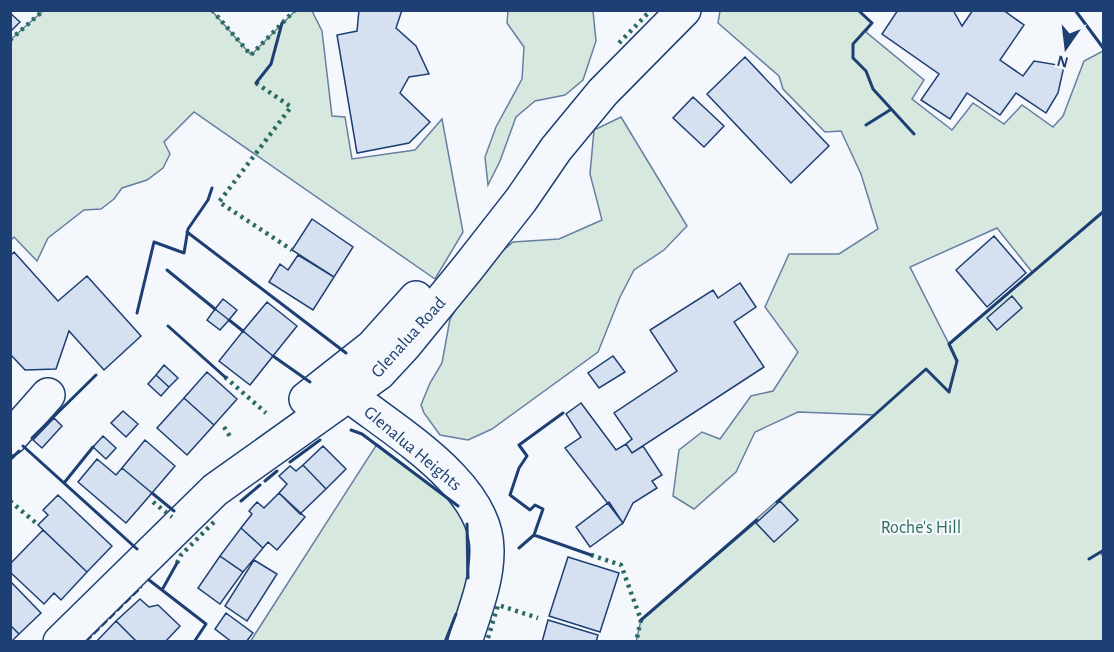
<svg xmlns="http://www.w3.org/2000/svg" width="1114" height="652" font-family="'Alegreya Sans',sans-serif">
	<rect width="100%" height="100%" fill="#f4f7fb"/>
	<path fill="#d7e8df" stroke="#687fa3" stroke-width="1.5" fill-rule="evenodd" d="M 44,10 L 212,11 L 251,55 L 295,11 L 312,11 L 322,31 L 332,116 L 345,117 L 352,159 L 415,150 L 442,119 L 463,232 L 435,279 L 194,112 L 164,142 L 170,154 L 163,168 L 147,180 L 122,188 L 114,199 L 101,209 L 84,210 L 48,238 L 37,261 L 14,237 L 11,240 L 10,40 Z
		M 508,11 L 593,11 L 596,41 L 583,80 L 565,95 L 535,101 L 516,117 L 500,161 L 488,185 L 485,157 L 496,127 L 522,79 L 524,47 L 507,23 Z
		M 720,11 L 858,11 L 872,23 L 866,32 L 924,80 L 912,99 L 952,130 L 973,103 L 1004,124 L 1022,105 L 1053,127 L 1063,116 L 1084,61 L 1103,51 L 1103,556 L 1100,552 L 1104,558 L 1103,641 L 636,642 L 641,620 L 875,415 L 798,412 L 755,432 L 736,472 L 694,509 L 673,496 L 679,450 L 702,432 L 720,439 L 751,396 L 773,391 L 798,352 L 765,307 L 789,254 L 839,254 L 878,229 L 861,174 L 841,131 L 825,132 L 783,89 L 779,76 L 718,23 ZM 997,228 L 1032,272 L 949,344 L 910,267 Z
		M 621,117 L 687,226 L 664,250 L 634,270 L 620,297 L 598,352 L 492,429 L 468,440 L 440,435 L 424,413 L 421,405 L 430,383 L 442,363 L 450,319 L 478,272 L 513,242 L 559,239 L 602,220 L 590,174 L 594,130 Z
		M 377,444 L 463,510 L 467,518 L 467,589 L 445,641 L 250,642 Z"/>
	<path fill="#d5e0f0" stroke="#1d3f73" stroke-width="1.5" d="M 359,10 L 402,10 L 396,28 L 416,46 L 429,74 L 409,77 L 400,93 L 430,122 L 409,143 L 357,153 L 337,35 L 357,31 Z
		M 898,10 L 953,10 L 962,26 L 973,10 L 1003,10 L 1024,25 L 1000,60 L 1023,76 L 1034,61 L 1064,66 L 1058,93 L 1046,113 L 1016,93 L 1000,115 L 967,93 L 950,119 L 921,100 L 939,74 L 882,34 Z
		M 10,13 L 20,22 L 10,32 Z
		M 745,57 L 829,146 L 791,183 L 707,94 Z
		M 693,97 L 724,126 L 704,147 L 673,118 Z
		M 312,219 L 353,247 L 334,277 L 292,250 Z
		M 994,236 L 1026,273 L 987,307 L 956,270 Z
		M 14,252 L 58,301 L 87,276 L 141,336 L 104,370 L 69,331 L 56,369 L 25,370 L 10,354 L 10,256 Z
		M 298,255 L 334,277 L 313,310 L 269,282 L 280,264 L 288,270 Z
		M 740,283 L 756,307 L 734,322 L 764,367 L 632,453 L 626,444 L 632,439 L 614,413 L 677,371 L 650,330 L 713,290 L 718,298 Z
		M 1012,296 L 1022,308 L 997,330 L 987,318 Z
		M 223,299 L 237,310 L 229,320 L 215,309 Z
		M 267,302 L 297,326 L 273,356 L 243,331 Z
		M 215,309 L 229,320 L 220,330 L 207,320 Z
		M 243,331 L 273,356 L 250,385 L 219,361 Z
		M 613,356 L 625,372 L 599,388 L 588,373 Z
		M 164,365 L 178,378 L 169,387 L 156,375 Z
		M 207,372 L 237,399 L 214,425 L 184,398 Z
		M 156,375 L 169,387 L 161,396 L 148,384 Z
		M 184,398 L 214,425 L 187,455 L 157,428 Z
		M 581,403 L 616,450 L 626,444 L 632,453 L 643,446 L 662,475 L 652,481 L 657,488 L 633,503 L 623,523 L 565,448 L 581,437 L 566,414 Z
		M 123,411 L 138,424 L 126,437 L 111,423 Z
		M 54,418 L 62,426 L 42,448 L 33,440 Z
		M 103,436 L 116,448 L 106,459 L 93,447 Z
		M 145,440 L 175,466 L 152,493 L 122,468 Z
		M 323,446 L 346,469 L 326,489 L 303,465 Z
		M 97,459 L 116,475 L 122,468 L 152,493 L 126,523 L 78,482 Z
		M 303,465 L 326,489 L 300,514 L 279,493 L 287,484 L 279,476 L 290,466 L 296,471 Z
		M 279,493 L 305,517 L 277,550 L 268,542 L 263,548 L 241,528 L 252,514 L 249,511 L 257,502 L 264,508 Z
		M 58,495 L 112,546 L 87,572 L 38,525 L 48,515 L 43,510 Z
		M 780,501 L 798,520 L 774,542 L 756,523 Z
		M 609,502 L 623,523 L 590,547 L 576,527 Z
		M 241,528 L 263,548 L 243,572 L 220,556 Z
		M 43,530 L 87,572 L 61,600 L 54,593 L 44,604 L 10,572 L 10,564 Z
		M 220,556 L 243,572 L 220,604 L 198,588 Z
		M 568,557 L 619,573 L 600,632 L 549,616 Z
		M 254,560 L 277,574 L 247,621 L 225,606 Z
		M 10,581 L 41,613 L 19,634 L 10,625 Z
		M 140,599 L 149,607 L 158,605 L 180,626 L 165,642 L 137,642 L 116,621 Z
		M 226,613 L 253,633 L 246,642 L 232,642 L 215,629 Z
		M 548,620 L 598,635 L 596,642 L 542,642 Z
		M 116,621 L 137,642 L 96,642 Z
		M 10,625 L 19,634 L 11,642 L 10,642 Z"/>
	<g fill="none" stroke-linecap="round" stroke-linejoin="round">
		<g stroke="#1d3f73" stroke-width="36">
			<path id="minor" d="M 350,396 C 397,433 489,486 487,552 C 487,582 474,613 465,642
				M 306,399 L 372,347 L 416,298
				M 10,438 L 48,395
				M 60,642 L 215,490 L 379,373 L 404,346 L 467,269 L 521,200 L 556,149 L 603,92 L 684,10"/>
		</g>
		<use href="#minor" stroke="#f4f7fb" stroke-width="33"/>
		<path stroke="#2c6c60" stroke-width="4.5" stroke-dasharray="3 4.5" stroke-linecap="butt" d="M 212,10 L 251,55 L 295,10
			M 10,40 L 44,10
			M 619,43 L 651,10
			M 256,83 L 291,107 L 219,202 L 292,250
			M 225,377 L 266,413
			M 224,427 L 231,438
			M 10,501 L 36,523
			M 153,502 L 172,517
			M 591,555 L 621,565 L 641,620 L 636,642
			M 177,563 L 181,555 L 216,520
			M 488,638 L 498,605 L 538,618"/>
		<path stroke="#1d3f73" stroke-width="1.5" stroke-dasharray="8 3" stroke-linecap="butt" d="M 86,642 L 142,587"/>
		<path stroke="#1d3f73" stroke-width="3" d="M 858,10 L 872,23 L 853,44 L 853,58 L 866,71 L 873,89 L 914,134
			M 1075,10 L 1104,49
			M 256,83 L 271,64 L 282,23
			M 866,125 L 890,110
			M 187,232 L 346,353
			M 167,270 L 215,309
			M 137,313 L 154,242 L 184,253 L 188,229 L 208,200 L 212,188
			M 229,320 L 243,331
			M 168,326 L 225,377
			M 273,356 L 310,382
			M 949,392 L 957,361 L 949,344 L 1104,211
			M 351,430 L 362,434 L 458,506
			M 32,438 L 96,375
			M 23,446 L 137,549
			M 10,460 L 19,451
			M 290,462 L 320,440
			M 265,481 L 277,471
			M 64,483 L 93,447
			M 152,493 L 174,511
			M 241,501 L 260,485
			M 777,502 L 926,369 L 949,392
			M 467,524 L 468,578
			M 534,535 L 591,555
			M 519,548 L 534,535 L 543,509 L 535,505 L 530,510 L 510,495 L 519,468 L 527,456 L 519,445 L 563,413
			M 1089,559 L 1104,550
			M 149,580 L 206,624 L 194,642
			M 162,590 L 177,563
			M 641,620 L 757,520
			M 445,642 L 456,614"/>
	</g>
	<g text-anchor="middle" stroke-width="4.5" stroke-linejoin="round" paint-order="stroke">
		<g font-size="18" fill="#1d3f73" stroke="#f4f7fb">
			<text transform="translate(408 337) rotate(-48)" y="6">Glenalua Road</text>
			<text transform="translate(413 448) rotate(40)" y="6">Glenalua Heights</text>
		</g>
		<g font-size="18" fill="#2c6c60" stroke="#f4f7fb">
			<text x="921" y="533">Roche's Hill</text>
		</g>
	</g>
	<rect width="1114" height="652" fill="none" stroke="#1d3f73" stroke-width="24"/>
	<g transform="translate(1066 48) rotate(194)" stroke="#f4f7fb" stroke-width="4.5" paint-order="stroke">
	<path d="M0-4.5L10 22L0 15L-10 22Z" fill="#1d3f73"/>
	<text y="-9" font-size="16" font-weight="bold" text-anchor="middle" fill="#1d3f73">N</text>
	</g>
</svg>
